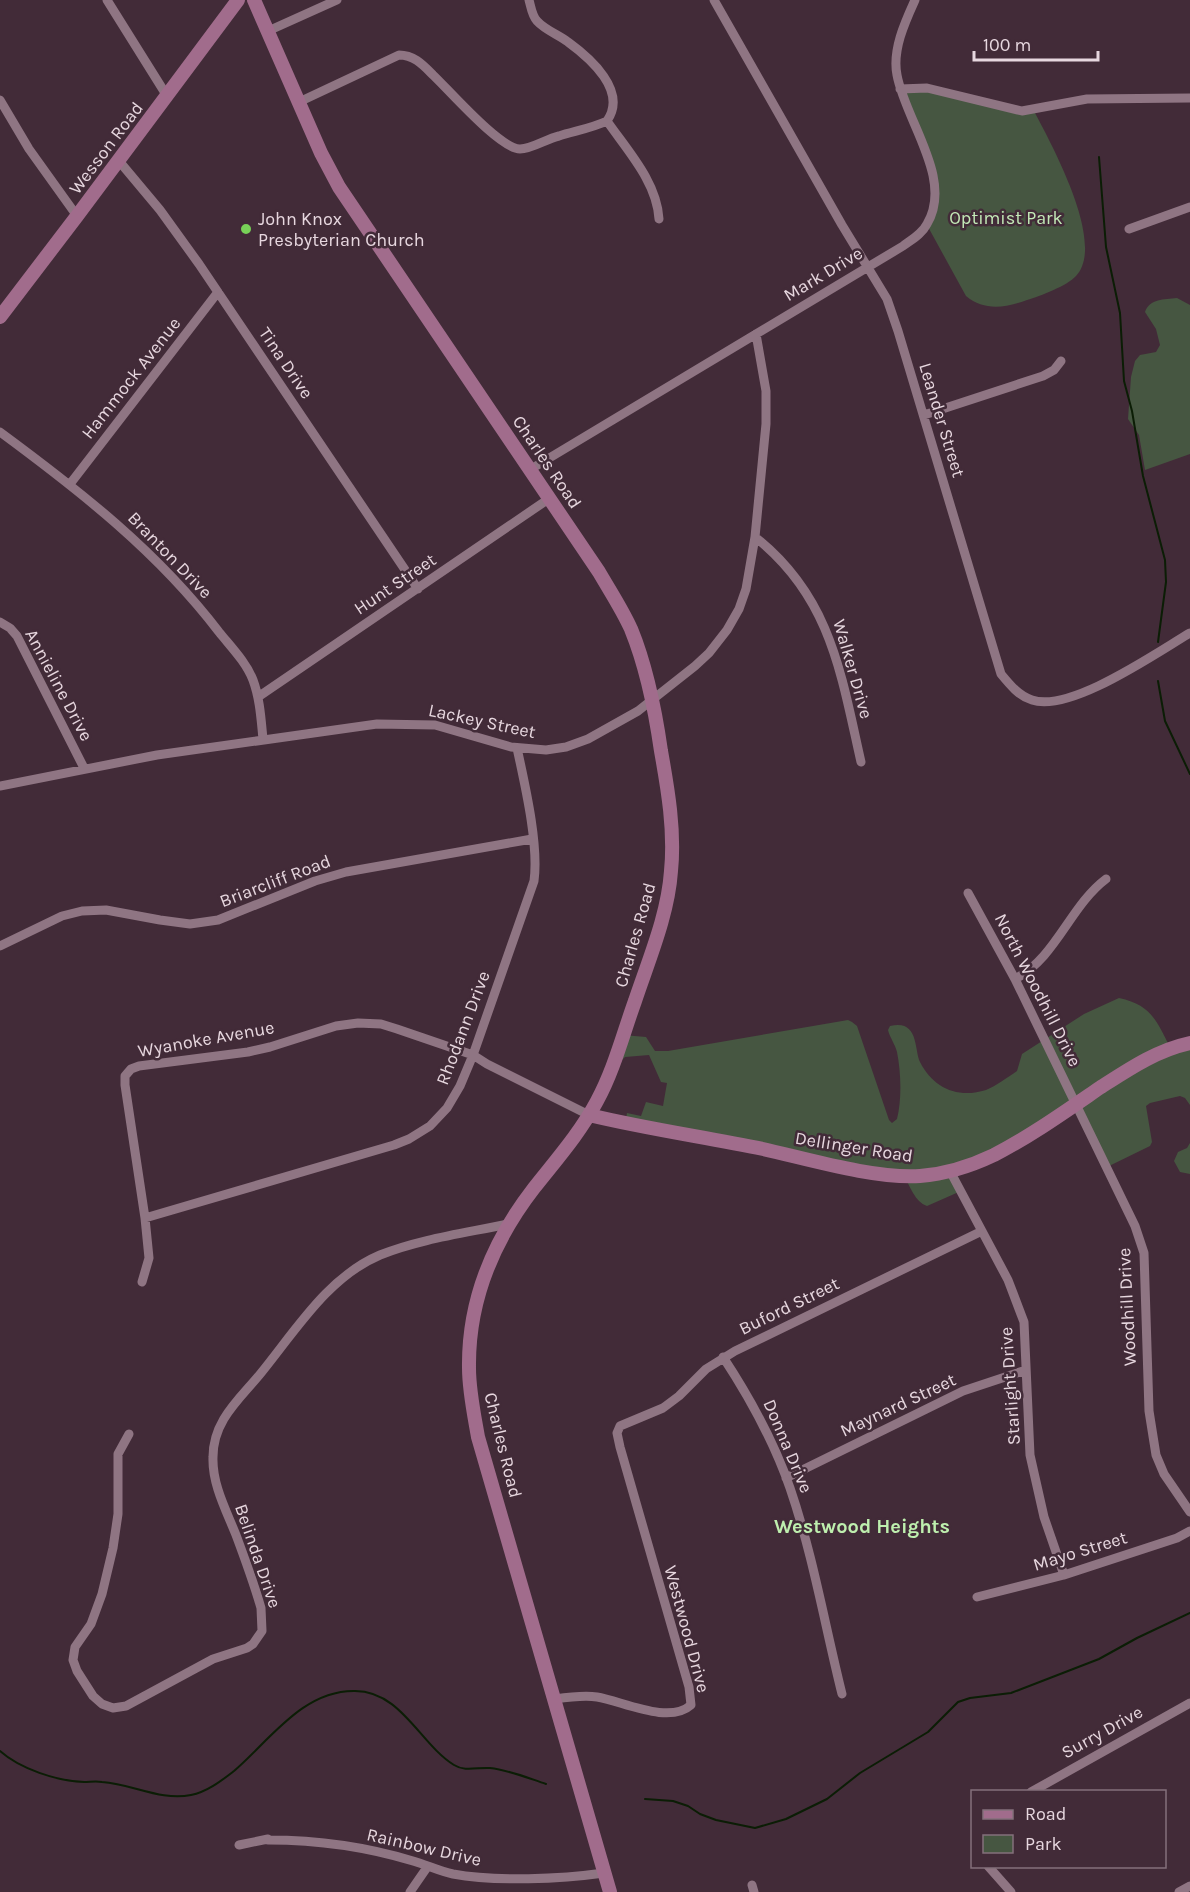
<svg xmlns="http://www.w3.org/2000/svg" width="1190" height="1892" font-family="Karla,sans-serif">
	<rect width="100%" height="100%" fill="#422b38"/>
	<path fill="#465641" d="M 912,87 L 1033,109 C 1050,142 1107,243 1076,276 C 1067,286 1040,296 1027,300 C 1005,308 984,311 966,296 L 927,225 L 935,189 L 900,89 Z
		M 1177,298 L 1190,305 L 1190,454 L 1145,470 L 1139,435 L 1128,419 L 1131,377 L 1135,361 L 1140,355 L 1156,352 L 1160,345 L 1156,329 L 1145,312 C 1150,298 1164,300 1177,298 Z
		M 1119,998 C 1151,1005 1156,1020 1170,1047 L 1190,1043 L 1190,1105 L 1185,1098 L 1180,1096 L 1150,1103 L 1146,1106 L 1152,1142 L 1150,1146 L 1107,1167 L 1077,1104 L 950,1171 L 961,1191 L 927,1206 C 915,1202 910,1186 904,1176 L 625,1124 L 627,1113 L 641,1116 L 646,1102 L 663,1106 L 667,1083 L 661,1082 L 649,1055 L 625,1057 L 622,1060 L 623,1035 L 646,1037 L 655,1051 L 668,1051 L 848,1020 L 852,1022 L 857,1026 L 889,1120 L 892,1123 L 897,1119 C 902,1099 901,1072 897,1052 C 895,1044 890,1038 888,1030 L 890,1026 C 919,1019 914,1049 920,1062 C 933,1088 958,1099 986,1090 C 996,1086 1008,1077 1017,1071 L 1022,1054 L 1084,1014 Z
		M 1190,1143 L 1190,1174 L 1180,1172 L 1174,1161 L 1178,1152 L 1187,1148 Z"/>
	<g fill="none" stroke-linecap="round" stroke-linejoin="round">
		<path stroke="#0b1d05" stroke-width="2" d="M 1099,157 L 1106,247 L 1120,313 L 1124,381 L 1132,411 L 1143,476 L 1165,560 L 1166,582 L 1158,642
			M 1158,681 L 1165,721 L 1190,774
			M 0,1751 C 20,1769 57,1781 84,1782 C 90,1782 96,1781 102,1782 C 133,1784 160,1801 191,1795 C 207,1792 221,1781 234,1771 C 270,1740 303,1690 355,1691 C 401,1691 420,1744 454,1765 C 465,1772 478,1767 490,1768 C 509,1770 528,1778 546,1784
			M 645,1799 L 673,1801 L 688,1806 L 700,1814 L 716,1820 L 755,1828 L 786,1819 L 827,1799 L 860,1773 L 928,1732 L 958,1702 L 970,1698 L 1011,1693 L 1099,1659 L 1137,1638 L 1190,1613"/>
		<path stroke="#8f7583" stroke-width="9" d="M 107,0 L 167,96
			M 529,0 C 531,7 532,16 537,21 C 545,30 559,35 568,42 C 590,58 628,91 607,121
			M 714,0 L 842,225 L 887,299 L 898,331 L 1001,674 C 1010,685 1019,696 1032,700 C 1070,713 1156,653 1190,633
			M 268,31 L 337,0
			M 900,89 L 927,88 L 1022,111 L 1087,99 L 1190,98
			M 0,100 L 29,149 L 77,216
			M 299,102 L 399,55 C 414,55 423,65 433,75 C 449,90 500,149 520,149 C 532,149 546,139 559,136 C 575,131 592,128 607,121
			M 607,121 C 627,150 657,182 659,219
			M 119,161 L 160,210 L 199,264 L 418,589
			M 1129,229 L 1190,207
			M 924,415 L 1043,376 L 1054,370 L 1061,361
			M 0,432 C 80,491 158,552 219,632 C 231,647 246,662 253,680 C 260,699 261,719 263,739
			M 531,469 L 903,246 C 911,240 922,234 927,224 C 954,179 905,120 897,75 C 892,50 905,22 915,0
			M 70,484 L 218,292
			M 755,537 C 831,597 841,674 861,762
			M 0,622 L 10,628 L 17,636 L 84,768
			M 258,697 L 550,498
			M 0,786 L 157,755 L 377,724 L 435,725 L 511,747 L 546,750 L 566,747 L 588,739 L 638,711 L 695,666 L 709,653 L 727,630 L 739,609 L 746,589 L 755,537 L 766,424 L 766,391 L 756,334
			M 968,893 L 1015,979 L 1135,1226 L 1144,1253 L 1149,1411 L 1156,1455 L 1164,1474 L 1190,1512
			M 0,946 L 62,916 L 82,911 L 106,910 L 160,920 L 190,924 L 218,920 L 315,881 L 346,872 L 532,839
			M 1015,979 C 1056,958 1070,906 1106,879
			M 950,1171 L 1008,1280 L 1024,1322 L 1030,1455 L 1044,1517 L 1064,1575
			M 145,1218 L 394,1145 L 409,1139 L 430,1126 L 447,1108 L 460,1086 L 473,1055 L 534,881 C 539,845 525,785 517,748
			M 142,1282 L 149,1258 L 145,1218 L 125,1085 L 125,1076 L 131,1069 L 139,1066 L 248,1052 L 270,1047 L 336,1026 L 358,1023 L 381,1024 L 397,1029 L 473,1055 L 487,1064 L 589,1115
			M 723,1357 C 750,1398 774,1442 790,1488 C 813,1555 825,1626 842,1694
			M 129,1434 L 118,1454 L 118,1514 L 113,1548 L 102,1594 L 91,1624 L 75,1647 L 73,1660 L 77,1671 L 93,1696 L 102,1704 L 113,1708 L 126,1706 L 213,1659 L 247,1648 L 253,1644 L 262,1631 L 261,1608 C 254,1584 245,1559 236,1535 C 226,1510 212,1484 213,1457 C 213,1420 240,1399 261,1373 C 296,1330 328,1277 380,1255 C 420,1239 466,1233 508,1224
			M 786,1478 L 963,1391 L 1026,1370
			M 977,1597 L 1064,1575 L 1177,1538 L 1190,1531
			M 555,1699 C 569,1697 583,1695 597,1697 C 622,1701 669,1725 691,1705 L 689,1687 L 620,1447 L 617,1433 L 620,1426 L 663,1408 L 679,1396 L 706,1369 L 735,1351 L 982,1231
			M 1031,1792 L 1190,1703
			M 239,1845 L 268,1839 L 268,1840 C 316,1840 367,1847 413,1861 C 427,1865 439,1871 453,1874 C 496,1882 561,1879 604,1873
			M 988,1866 L 1011,1892
			M 752,1885 L 754,1892
			M 410,1892 L 428,1866
			M 1179,1892 L 1190,1886"/>
		<path stroke="#a16c8c" stroke-width="14" d="M 254,0 L 321,153 L 339,187 L 599,572 C 610,591 622,609 631,629 C 647,668 655,709 661,751 C 668,790 675,831 671,871 C 668,915 649,959 635,1001 C 623,1034 614,1070 597,1101 C 580,1133 556,1160 534,1188 C 493,1241 468,1300 469,1368 C 469,1391 474,1414 478,1437 L 610,1892
			M 0,317 L 77,216 L 238,0
			M 589,1115 C 647,1129 705,1137 763,1149 C 808,1159 875,1179 920,1176 C 945,1174 971,1166 994,1155 C 1031,1136 1066,1111 1101,1087 C 1129,1069 1157,1050 1190,1043"/>
	</g>
	<circle fill="#78d158" stroke="#422b38" stroke-width="2" cx="246" cy="229" r="6"/>
	<g text-anchor="middle" stroke-width="5" stroke-linejoin="round" paint-order="stroke">
		<g font-size="18" fill="#e7d7df" stroke="#422b38">
			<text transform="translate(106 148) rotate(-53)" y="6">Wesson Road</text>
			<text transform="translate(823 274) rotate(-31)" y="6">Mark Drive</text>
			<text transform="translate(286 363) rotate(56)" y="6">Tina Drive</text>
			<text transform="translate(131 378) rotate(-52)" y="6">Hammock Avenue</text>
			<text transform="translate(942 420) rotate(73)" y="6">Leander Street</text>
			<text transform="translate(547 462) rotate(56)" y="6">Charles Road</text>
			<text transform="translate(170 555) rotate(46)" y="6">Branton Drive</text>
			<text transform="translate(395 584) rotate(-34)" y="6">Hunt Street</text>
			<text transform="translate(853 669) rotate(74)" y="6">Walker Drive</text>
			<text transform="translate(59 685) rotate(62)" y="6">Annieline Drive</text>
			<text transform="translate(482 721) rotate(12)" y="6">Lackey Street</text>
			<text transform="translate(275 881) rotate(-21)" y="6">Briarcliff Road</text>
			<text transform="translate(635 935) rotate(-74)" y="6">Charles Road</text>
			<text transform="translate(1038 990) rotate(63)" y="6">North Woodhill Drive</text>
			<text transform="translate(463 1028) rotate(-69)" y="6">Rhodann Drive</text>
			<text transform="translate(206 1039) rotate(-10)" y="6">Wyanoke Avenue</text>
			<text transform="translate(854 1147) rotate(9)" y="6">Dellinger Road</text>
			<text transform="translate(789 1306) rotate(-26)" y="6">Buford Street</text>
			<text transform="translate(1127 1307) rotate(-93)" y="6">Woodhill Drive</text>
			<text transform="translate(1010 1386) rotate(-94)" y="6">Starlight Drive</text>
			<text transform="translate(898 1405) rotate(-25)" y="6">Maynard Street</text>
			<text transform="translate(503 1445) rotate(76)" y="6">Charles Road</text>
			<text transform="translate(788 1446) rotate(67)" y="6">Donna Drive</text>
			<text transform="translate(1080 1551) rotate(-17)" y="6">Mayo Street</text>
			<text transform="translate(258 1556) rotate(71)" y="6">Belinda Drive</text>
			<text transform="translate(687 1629) rotate(75)" y="6">Westwood Drive</text>
			<text transform="translate(1102 1732) rotate(-29)" y="6">Surry Drive</text>
			<text transform="translate(424 1847) rotate(13)" y="6">Rainbow Drive</text>
		</g>
		<g font-size="18" fill="#c3eab7" stroke="#422b38">
			<text x="1006" y="224">Optimist Park</text>
		</g>
		<g font-size="18" fill="#e7d7df" stroke="#422b38" text-anchor="start">
			<text x="258" y="225">John Knox<tspan x="258" dy="21">Presbyterian Church</tspan></text>
		</g>
		<g font-size="20" font-weight="bold" fill="#beefae" stroke="#422b38">
			<text x="862" y="1533">Westwood Heights</text>
		</g>
	</g>
	<rect x="971" y="1790" width="195" height="78" fill="#422b38" stroke="#84707b" stroke-width="1.5"/>
	<rect x="983" y="1810" width="30" height="9" fill="#a16c8c" stroke="#84707b" stroke-width="1.5"/>
	<text x="1025" y="1820" font-size="18" fill="#e7d7df">Road</text>
	<rect x="983" y="1835" width="30" height="18" fill="#465641" stroke="#84707b" stroke-width="1.5"/>
	<text x="1025" y="1850" font-size="18" fill="#e7d7df">Park</text>
	<path d="M974 51v9h124v-9" fill="none" stroke="#e7d7df" stroke-width="3"/>
	<text x="983" y="51" font-size="18" fill="#e7d7df" stroke="#422b38" stroke-width="4.5" paint-order="stroke">100 m</text>
</svg>
